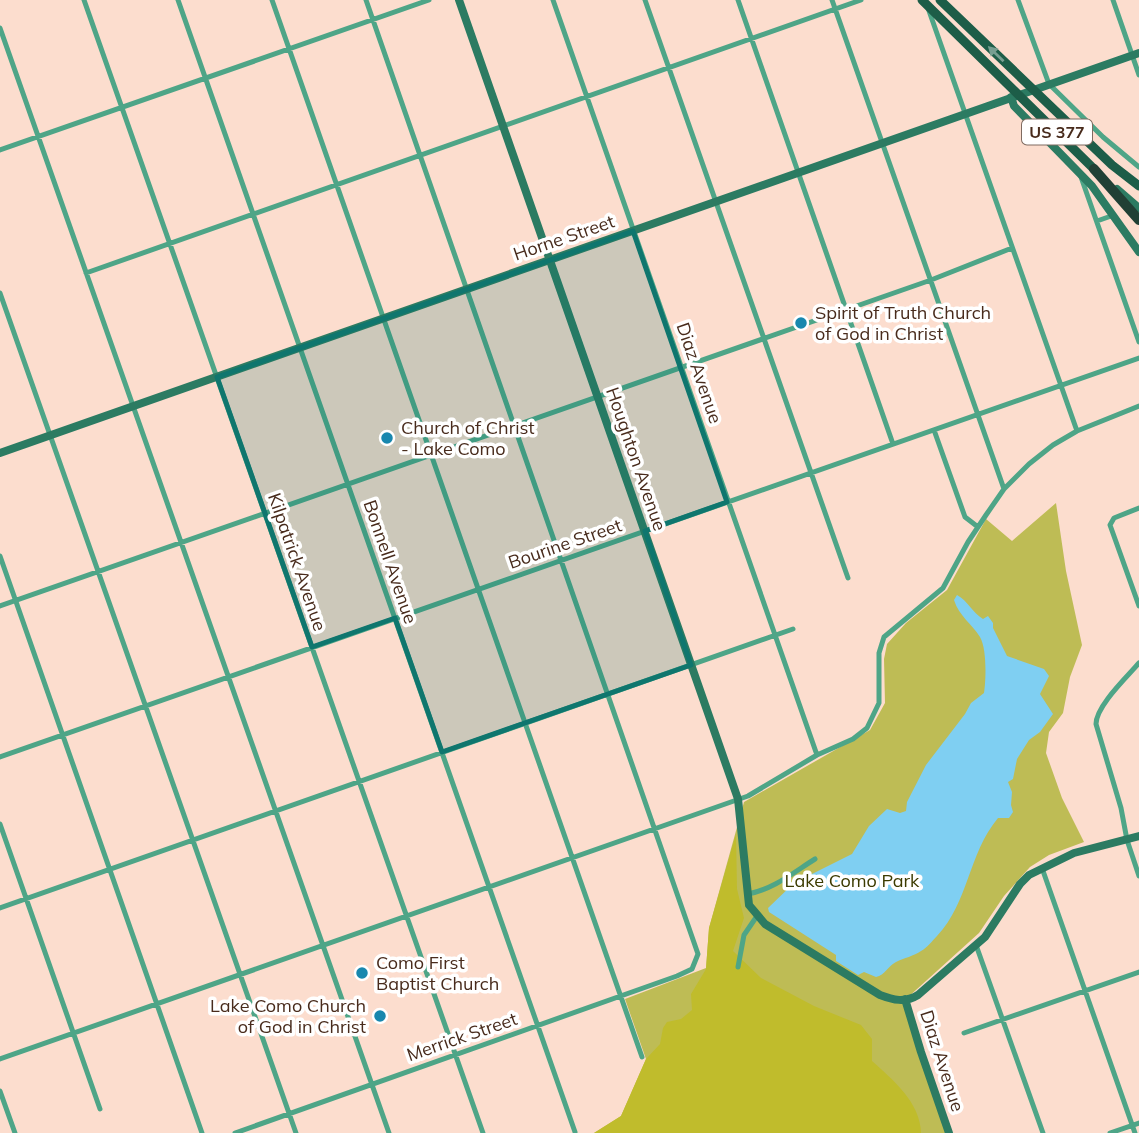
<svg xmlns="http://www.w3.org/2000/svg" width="1139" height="1133" font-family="Mulish,sans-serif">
	<rect width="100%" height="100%" fill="#fcddce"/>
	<path fill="#bebc55" d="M 1056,503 L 1066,571 L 1082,645 L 1070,677 L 1063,713 L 1049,732 L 1046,753 L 1062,798 L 1084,842 L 1049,855 L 1030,867 L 1004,896 L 979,933 L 906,999 L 946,1133 L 594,1133 L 621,1116 L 646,1059 L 625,999 L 706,968 L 709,928 L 744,802 L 870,730 L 885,703 L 884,659 L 887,644 L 906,623 L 947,590 L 986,519 L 1012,541 Z"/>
	<path fill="#c0bc2c" d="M 736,834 L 737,889 L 744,918 L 733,951 L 761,978 L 814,1006 L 861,1025 L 872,1039 L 872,1061 C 893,1080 920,1102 921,1133 L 594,1133 L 621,1116 L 646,1059 L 660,1044 L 663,1028 L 667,1022 L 681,1019 L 692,1010 L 691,994 L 706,969 L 709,928 Z"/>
	<path fill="#7fcff2" d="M 957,595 C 968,601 972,612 983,619 L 988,616 L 993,623 L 993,628 L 1007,656 L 1044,669 L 1049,676 L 1040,694 L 1053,714 L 1040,732 L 1029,740 L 1017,759 L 1013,779 L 1008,782 L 1012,792 L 1011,805 L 1013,812 L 1009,818 L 998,818 C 968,854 969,902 937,936 C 932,941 927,948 921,951 C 914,956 904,958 896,962 C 888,966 885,975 876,977 L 864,972 L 858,975 L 836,961 L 836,955 L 769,912 L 768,908 L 794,883 L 852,854 L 869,826 L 887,809 L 900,813 L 906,811 L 907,802 L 926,765 L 965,714 L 971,703 L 984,693 C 986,680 987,649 980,637 C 972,624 959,616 954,600 Z"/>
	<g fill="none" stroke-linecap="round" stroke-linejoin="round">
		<path stroke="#4ea587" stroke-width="5" d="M 84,0 L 483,1133
			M 178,0 L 575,1132
			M 272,0 L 642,1057
			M 553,0 L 817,755
			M 645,0 L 848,578
			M 738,0 L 893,444
			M 832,0 L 1004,489
			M 1018,0 L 1049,84 L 1103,137 L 1139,167
			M 1113,0 L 1139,75
			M 928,8 L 1077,431
			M 0,28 L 389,1133
			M 0,150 L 429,0
			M 1081,177 L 1139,342
			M 1097,221 L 1114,215
			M 86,273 L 861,0
			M 0,293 L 296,1133
			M 934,430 L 965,517 L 978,527
			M 1139,508 L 1114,518 L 1110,525 L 1139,606
			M 0,556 L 202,1133
			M 0,606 L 931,280 L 1012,248
			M 1139,663 C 1127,677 1096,706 1096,724 L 1121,808 L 1127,840 L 1139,876
			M 0,757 L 1139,358
			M 0,824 L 100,1109
			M 1042,868 L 1135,1133
			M 748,894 C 774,889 794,872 815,859
			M 0,908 L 793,629
			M 976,945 L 1043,1133
			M 738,967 L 744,935 L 757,916
			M 964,1033 L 1139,972
			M 0,1059 L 748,796 L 817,755 L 853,739 L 867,728 L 879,703 L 879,653 L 884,637 L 943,588 L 968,542 L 986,515 L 1004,489 L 1029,464 L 1053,445 L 1077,431 L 1139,406
			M 0,1091 L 15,1133
			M 235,1133 L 677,976 L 692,969 L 698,954 L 366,0
			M 1110,1133 L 1139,1123"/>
		<path stroke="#2c7b62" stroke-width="8" d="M 459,0 L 738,799 L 749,905 L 765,924 L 880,995 C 893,1000 905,1003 918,995 L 985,937 L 1020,884 L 1029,875 L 1074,853 L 1139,836
			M 1011,97 L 1014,106 L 1092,186 L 1139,252
			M 1117,189 L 1139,208
			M 0,453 L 1139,53
			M 905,999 L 921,1052 L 949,1133"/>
		<path stroke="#1d5d48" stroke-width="9" d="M 922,0 L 1094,169
			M 940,0 L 1112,165 L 1139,186"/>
		<path stroke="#214035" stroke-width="10" d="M 1094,169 L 1139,220"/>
	</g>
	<defs><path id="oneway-solid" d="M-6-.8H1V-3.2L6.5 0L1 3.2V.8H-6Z" transform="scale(1.75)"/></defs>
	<use fill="#779e91" href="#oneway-solid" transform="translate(996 54) rotate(-136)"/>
	<path fill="#0f766e" fill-opacity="0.2" stroke="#0f766e" stroke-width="5" stroke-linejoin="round" d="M 633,231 L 727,502 L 645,531 L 691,665 L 442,752 L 395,618 L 312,647 L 217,377 Z"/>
	<g fill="#1887ae" stroke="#fff" stroke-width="2.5">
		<circle cx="801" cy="323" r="7"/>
		<circle cx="387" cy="438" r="7"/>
		<circle cx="362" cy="973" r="7"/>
		<circle cx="380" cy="1016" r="7"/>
	</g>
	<g text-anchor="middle" stroke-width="7" stroke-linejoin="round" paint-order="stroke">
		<rect fill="#fff" stroke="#7f6b60" stroke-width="2" x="1022" y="119.5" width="70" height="25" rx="5"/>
		<g font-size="16" font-weight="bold" fill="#482b1c">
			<text x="1057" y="138">US 377</text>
		</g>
		<g font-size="18" fill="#482b1c" stroke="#fff">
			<text transform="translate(564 238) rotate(-19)" y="6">Horne Street</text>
			<text transform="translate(699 373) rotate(71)" y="6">Diaz Avenue</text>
			<text transform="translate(636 459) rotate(71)" y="6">Houghton Avenue</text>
			<text transform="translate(565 544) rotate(-19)" y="6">Bourine Street</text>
			<text transform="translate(297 562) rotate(71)" y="6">Kilpatrick Avenue</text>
			<text transform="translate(390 562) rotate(71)" y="6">Bonnell Avenue</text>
			<text transform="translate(462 1037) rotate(-19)" y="6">Merrick Street</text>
			<text transform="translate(942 1061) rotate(72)" y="6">Diaz Avenue</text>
		</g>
		<g font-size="18" fill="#482b1c" stroke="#fff" text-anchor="start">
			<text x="815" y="319">Spirit of Truth Church<tspan x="815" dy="21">of God in Christ</tspan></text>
			<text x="401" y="434">Church of Christ<tspan x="401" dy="21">- Lake Como</tspan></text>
			<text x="376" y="969">Como First<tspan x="376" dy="21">Baptist Church</tspan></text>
			<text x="366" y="1012" text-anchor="end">Lake Como Church<tspan x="366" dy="21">of God in Christ</tspan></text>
		</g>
		<g font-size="18" fill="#3c3b00" stroke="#fff">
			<text x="852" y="887">Lake Como Park</text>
		</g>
	</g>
</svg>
